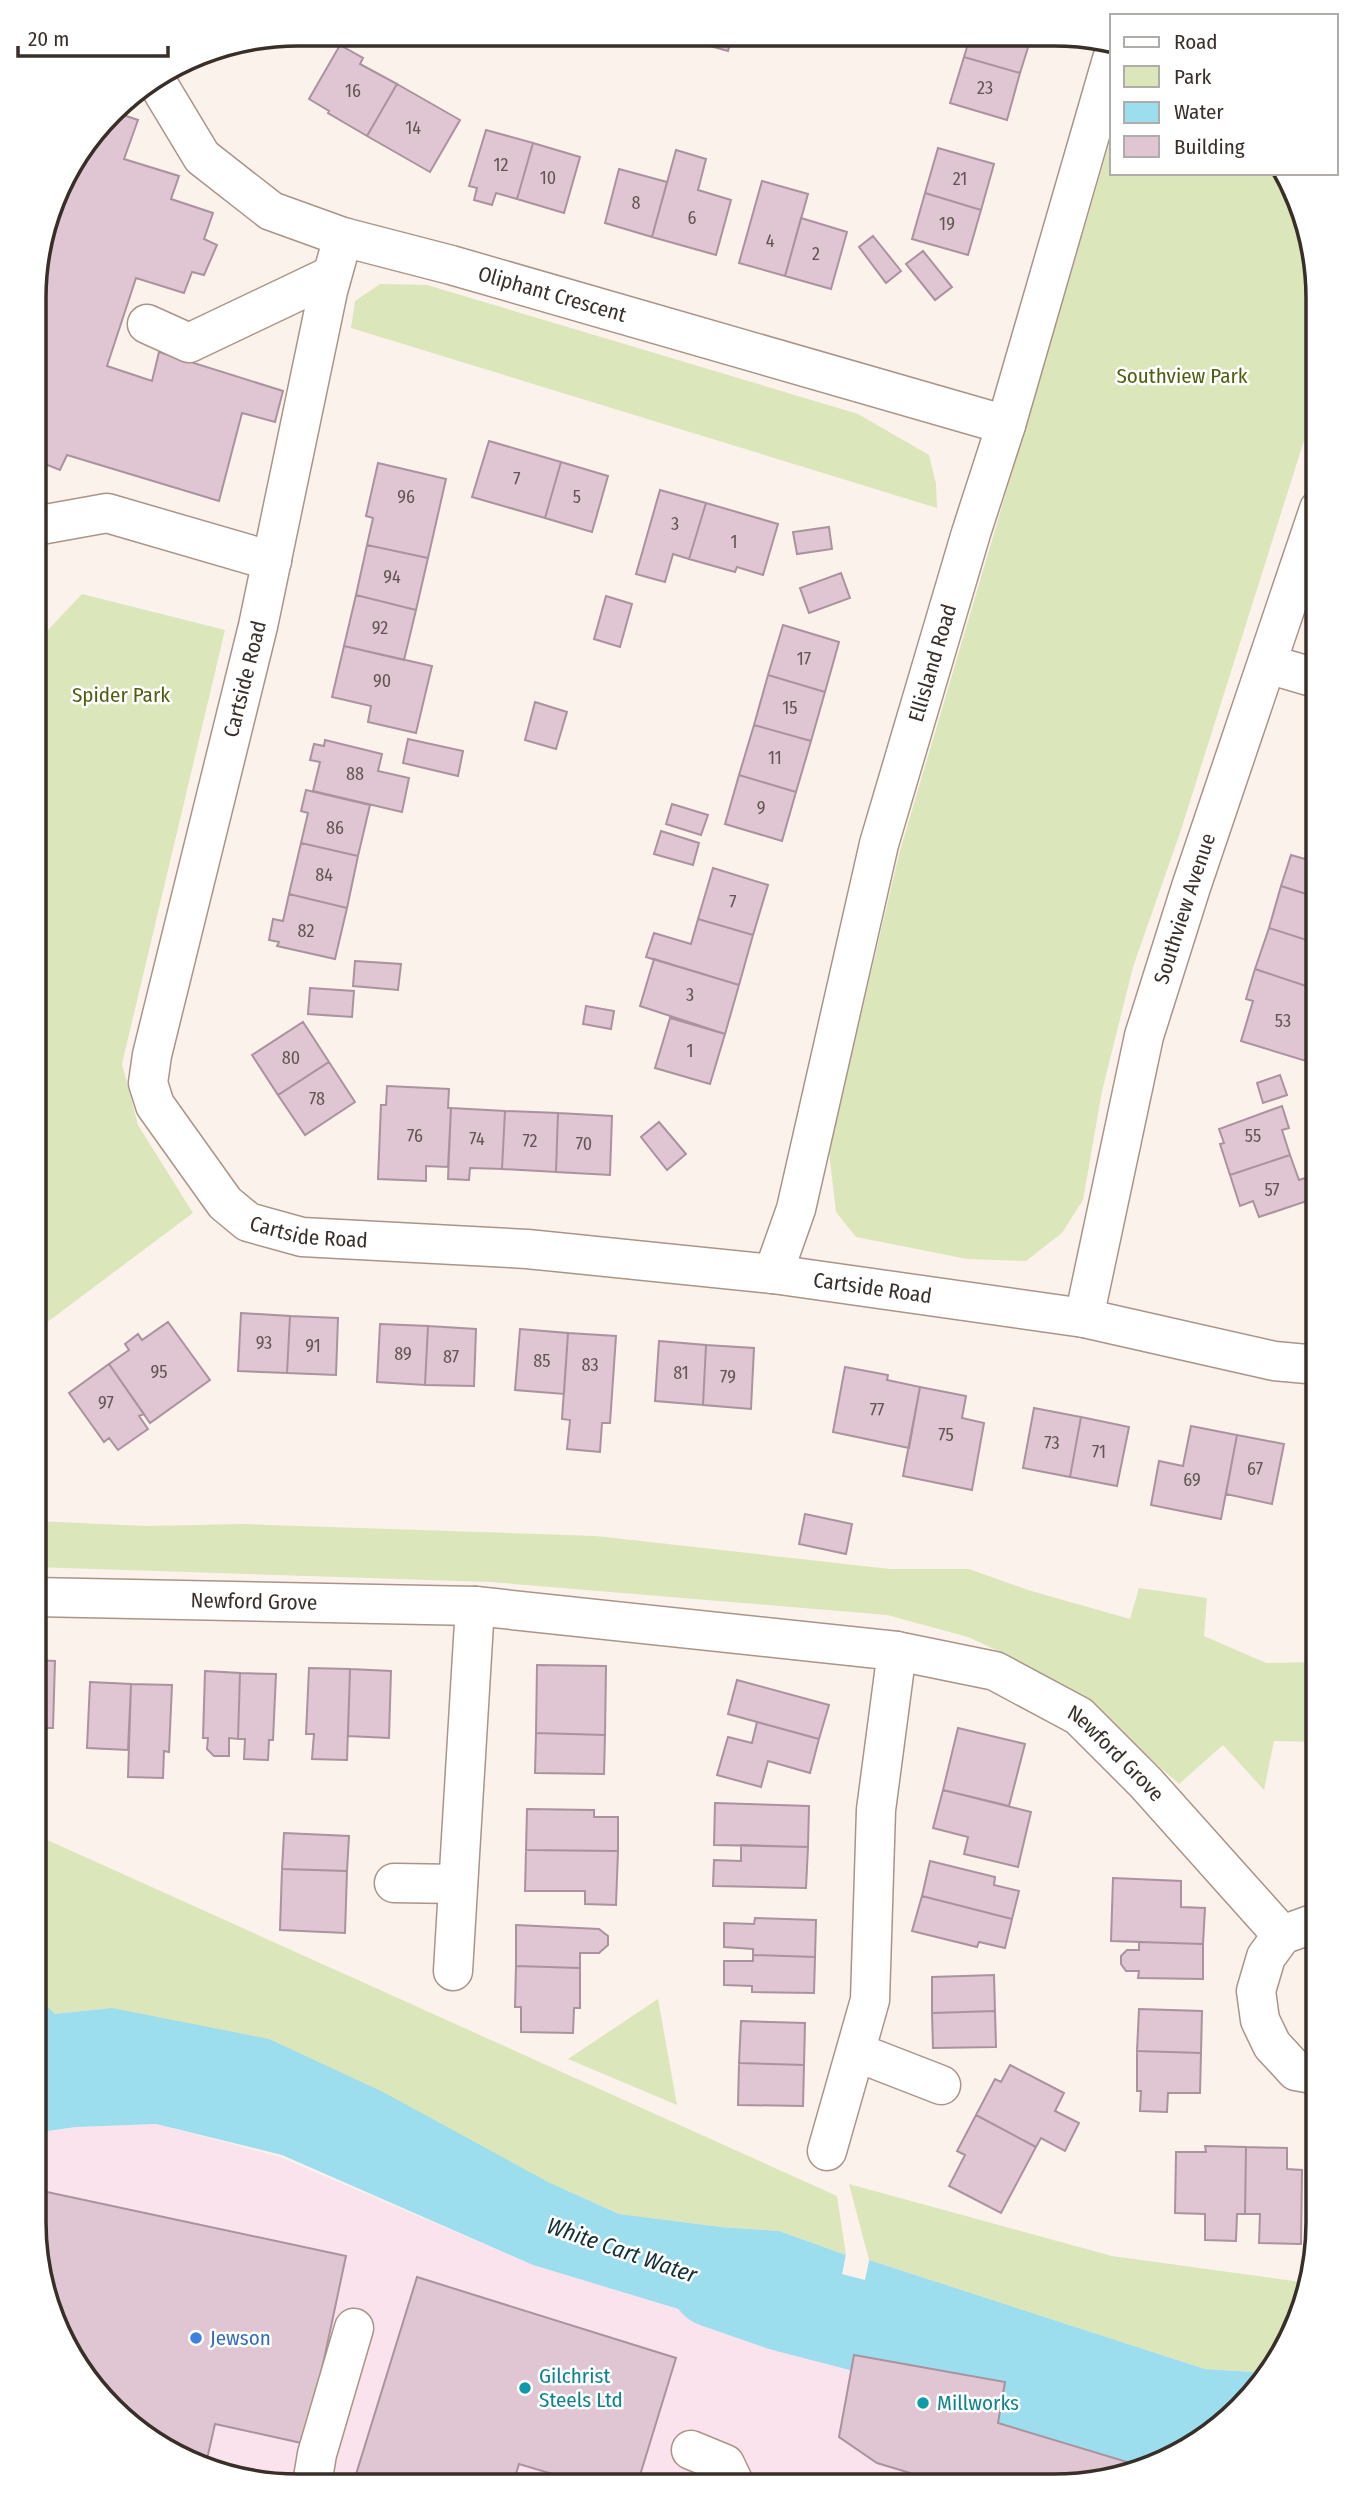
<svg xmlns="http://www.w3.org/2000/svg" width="1352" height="2519" font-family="'Fira Sans Condensed',sans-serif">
	<rect width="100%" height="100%" fill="#fcf2ec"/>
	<path fill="#fbe3ed" d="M 156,2124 L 280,2157 L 533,2265 L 738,2327 L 828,2348 L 850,2351 L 854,2355 L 1005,2382 L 998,2423 L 1147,2468 L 1140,2472 L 1054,2486 L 263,2483 L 196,2465 L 124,2420 L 78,2369 L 33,2221 L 33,2133 L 76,2127 Z"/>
	<path fill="#dbe6ba" d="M 1112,135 L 1112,173 L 1285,173 L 1305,212 L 1319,298 L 1319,393 L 1180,833 L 1133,967 L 1102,1091 L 1083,1200 L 1062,1233 L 1026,1261 L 967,1259 L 856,1237 L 836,1212 L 829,1152 L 899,854 Z
		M 380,284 L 427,285 L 858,414 L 929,455 L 936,484 L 937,508 L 351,328 L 355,301 Z
		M 82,594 L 225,630 L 122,1064 L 138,1125 L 193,1213 L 34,1332 L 35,638 L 47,631 Z
		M 34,1521 L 147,1526 L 242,1524 L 596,1536 L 890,1569 L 969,1569 L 1028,1590 L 1130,1619 L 1139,1588 L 1207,1598 L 1204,1636 L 1266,1663 L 1318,1662 L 1318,1742 L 1274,1741 L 1264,1790 L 1223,1745 L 1179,1784 L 1113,1725 L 1020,1661 L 968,1637 L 887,1615 L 491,1582 L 34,1567 Z
		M 34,1834 L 837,2196 L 846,2255 L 779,2231 L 721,2227 L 619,2214 L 548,2182 L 112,2008 L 33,2016 Z
		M 658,1999 L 677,2105 L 568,2059 Z
		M 849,2184 L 1112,2256 L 1308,2283 L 1299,2322 L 1269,2373 L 1205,2369 L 869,2260 Z"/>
	<path fill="#9cddee" d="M 112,2008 L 269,2039 L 383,2092 L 548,2182 L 619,2214 L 721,2227 L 779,2231 L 846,2255 L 828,2348 L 738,2327 L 533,2265 L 282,2155 L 156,2124 L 76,2127 L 33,2133 L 33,2016 Z
		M 869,2260 L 1205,2369 L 1269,2373 L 1264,2383 C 1241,2404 1185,2465 1153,2459 L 1147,2468 L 998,2423 L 1005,2382 L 854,2355 L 850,2351 Z"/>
	<path fill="#fcf2ec" d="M 846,2255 L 850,2256 L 831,2349 L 828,2348 Z
		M 865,2259 L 869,2260 L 850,2351 L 846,2351 Z"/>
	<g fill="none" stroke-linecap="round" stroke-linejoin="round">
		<path stroke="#9cddee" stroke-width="16" d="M 33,2002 L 57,2029"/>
		<path stroke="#9cddee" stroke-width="91" d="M 715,2282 L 784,2306 L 977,2356"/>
	</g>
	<path fill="#dfc6d2" stroke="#aa929e" stroke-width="2" d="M 705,36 L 732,36 L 728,51 L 703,44 Z
		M 970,37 L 1031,38 L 1020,73 L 964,57 Z
		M 340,45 L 363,58 L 360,64 L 397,84 L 367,136 L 328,113 L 329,111 L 309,99 Z
		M 964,57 L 1020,73 L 1007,120 L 950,103 Z
		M 397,84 L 460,120 L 430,172 L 367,136 Z
		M 114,112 L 138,120 L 124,159 L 179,176 L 171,199 L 213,213 L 204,239 L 217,245 L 204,275 L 192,272 L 184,293 L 136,278 L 107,366 L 152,381 L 159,352 L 283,391 L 275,422 L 242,413 L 219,501 L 67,455 L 60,470 L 35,460 L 35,269 L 40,270 L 52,233 L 45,231 L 61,180 Z
		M 486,130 L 533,143 L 517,199 L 496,193 L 492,205 L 474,200 L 477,188 L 469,186 Z
		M 533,143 L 580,157 L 564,213 L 517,199 Z
		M 938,148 L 994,164 L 981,210 L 925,193 Z
		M 676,150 L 706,159 L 698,190 L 731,200 L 716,255 L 652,237 Z
		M 619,169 L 667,182 L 652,237 L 605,223 Z
		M 762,181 L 808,194 L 785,276 L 739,263 Z
		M 925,193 L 981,210 L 968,255 L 912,239 Z
		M 801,218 L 847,232 L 831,289 L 785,276 Z
		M 873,236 L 901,271 L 886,283 L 859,247 Z
		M 923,251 L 952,287 L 935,300 L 906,264 Z
		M 489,441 L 561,462 L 545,518 L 472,497 Z
		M 561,462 L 608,476 L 592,532 L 545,518 Z
		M 378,463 L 446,479 L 428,558 L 367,545 L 373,518 L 366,516 Z
		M 660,490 L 706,503 L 689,559 L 673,554 L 665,582 L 636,574 Z
		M 706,503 L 778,524 L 763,575 L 737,567 L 735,572 L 689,559 Z
		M 829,527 L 832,549 L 797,554 L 793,532 Z
		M 367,545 L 428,558 L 416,610 L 356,595 Z
		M 841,573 L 850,598 L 809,613 L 800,588 Z
		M 356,595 L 416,610 L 404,660 L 344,646 Z
		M 606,596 L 632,604 L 620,647 L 594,639 Z
		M 783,625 L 839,642 L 825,692 L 768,675 Z
		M 344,646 L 432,666 L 416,733 L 368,722 L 371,706 L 332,697 Z
		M 768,675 L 825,692 L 811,741 L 754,725 Z
		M 535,702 L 567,712 L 556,749 L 525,740 Z
		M 754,725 L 811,741 L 796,792 L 739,775 Z
		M 408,739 L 463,751 L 458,776 L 403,763 Z
		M 325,740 L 382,754 L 378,771 L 409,778 L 402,812 L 313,791 L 320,762 L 310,760 L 314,744 L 324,746 Z
		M 739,775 L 796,792 L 782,841 L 725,824 Z
		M 306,790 L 370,805 L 358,856 L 301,843 L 308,813 L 301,811 Z
		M 672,804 L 708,815 L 701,835 L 666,824 Z
		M 661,831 L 699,843 L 693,865 L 654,854 Z
		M 301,843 L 358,856 L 347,908 L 289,894 Z
		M 1310,843 L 1319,845 L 1319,898 L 1281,886 L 1291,855 L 1305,859 Z
		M 713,868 L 768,885 L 753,935 L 698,919 Z
		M 1281,886 L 1319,898 L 1319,944 L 1269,928 Z
		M 289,894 L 347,908 L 335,959 L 277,946 L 279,942 L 269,940 L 273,919 L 283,921 Z
		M 698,919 L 753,935 L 739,985 L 646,957 L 654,933 L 691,944 Z
		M 1269,928 L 1319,944 L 1319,978 L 1315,989 L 1255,969 Z
		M 654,959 L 739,985 L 725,1034 L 640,1006 Z
		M 355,961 L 401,964 L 398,990 L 353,986 Z
		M 1255,969 L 1315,989 L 1314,993 L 1319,995 L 1319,1065 L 1241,1041 L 1253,1001 L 1246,999 Z
		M 310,988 L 354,991 L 352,1017 L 308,1014 Z
		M 586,1006 L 614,1011 L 611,1029 L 583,1024 Z
		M 670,1018 L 725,1034 L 710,1084 L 655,1068 Z
		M 303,1022 L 329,1062 L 278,1095 L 252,1055 Z
		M 329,1062 L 355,1102 L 305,1135 L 278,1095 Z
		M 1280,1075 L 1287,1095 L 1263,1103 L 1257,1083 Z
		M 387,1086 L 449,1089 L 448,1108 L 451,1108 L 448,1167 L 426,1166 L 426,1181 L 378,1179 L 381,1105 L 386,1105 Z
		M 1282,1106 L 1289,1128 L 1282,1130 L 1290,1155 L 1230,1175 L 1220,1144 L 1224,1143 L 1219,1129 Z
		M 451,1108 L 505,1111 L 502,1169 L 470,1168 L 469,1180 L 448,1179 Z
		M 505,1111 L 558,1113 L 556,1172 L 502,1169 Z
		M 558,1113 L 612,1116 L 610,1175 L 556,1172 Z
		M 659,1122 L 686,1154 L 667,1170 L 641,1137 Z
		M 1290,1155 L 1299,1180 L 1305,1178 L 1313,1199 L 1259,1217 L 1253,1201 L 1240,1206 L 1230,1175 Z
		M 241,1313 L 290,1316 L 287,1373 L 238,1371 Z
		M 290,1316 L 338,1318 L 336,1375 L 287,1373 Z
		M 168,1322 L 210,1380 L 150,1423 L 109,1364 L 129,1350 L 125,1344 L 138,1334 L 142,1340 Z
		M 380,1324 L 428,1326 L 425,1385 L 377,1382 Z
		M 428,1326 L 476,1329 L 474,1386 L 425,1385 Z
		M 520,1329 L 568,1333 L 564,1394 L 515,1390 Z
		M 568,1333 L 616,1336 L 610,1423 L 602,1423 L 600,1452 L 567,1449 L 570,1420 L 562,1419 Z
		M 659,1341 L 706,1345 L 703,1405 L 655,1401 Z
		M 706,1345 L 754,1348 L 751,1409 L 703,1405 Z
		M 109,1364 L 144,1414 L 139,1416 L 148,1429 L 118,1450 L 109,1438 L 104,1442 L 69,1393 Z
		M 845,1367 L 888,1375 L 887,1380 L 920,1387 L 909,1448 L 833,1432 Z
		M 920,1387 L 966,1396 L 962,1418 L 984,1423 L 972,1490 L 903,1476 Z
		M 1034,1408 L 1081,1417 L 1070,1477 L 1023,1468 Z
		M 1081,1417 L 1129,1427 L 1117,1486 L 1070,1477 Z
		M 1191,1426 L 1237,1435 L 1221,1519 L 1151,1505 L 1159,1461 L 1183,1466 Z
		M 1237,1435 L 1284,1444 L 1272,1504 L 1226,1494 Z
		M 805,1514 L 852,1524 L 846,1554 L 799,1544 Z
		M 34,1660 L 55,1661 L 53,1728 L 43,1728 L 42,1742 L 34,1747 Z
		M 537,1665 L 606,1666 L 605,1735 L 536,1733 Z
		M 309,1668 L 350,1669 L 347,1760 L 312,1759 L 314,1734 L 306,1734 Z
		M 350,1669 L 391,1671 L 389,1738 L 348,1736 Z
		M 205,1671 L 240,1673 L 238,1739 L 229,1738 L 229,1756 L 214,1756 L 207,1749 L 208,1738 L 203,1738 Z
		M 240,1673 L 276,1674 L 273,1740 L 269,1740 L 268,1760 L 244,1759 L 245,1739 L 238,1739 Z
		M 737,1680 L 829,1705 L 819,1739 L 728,1714 Z
		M 90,1682 L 131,1684 L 128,1750 L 87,1748 Z
		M 131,1684 L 172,1685 L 169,1752 L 164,1751 L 163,1778 L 128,1777 Z
		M 757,1722 L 819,1739 L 810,1773 L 768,1761 L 761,1787 L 717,1775 L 728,1737 L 752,1743 Z
		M 958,1728 L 1025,1744 L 1009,1806 L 943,1790 Z
		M 536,1733 L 605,1735 L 604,1774 L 535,1773 Z
		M 943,1790 L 1031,1812 L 1018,1867 L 964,1854 L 968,1837 L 933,1828 Z
		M 715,1803 L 809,1806 L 808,1847 L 714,1845 Z
		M 1313,1805 L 1318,1805 L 1318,1872 L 1311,1872 Z
		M 527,1809 L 594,1810 L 594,1817 L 618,1817 L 618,1851 L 526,1850 Z
		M 284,1833 L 349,1836 L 347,1871 L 282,1869 Z
		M 741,1845 L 808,1847 L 806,1888 L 713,1886 L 714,1860 L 741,1861 Z
		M 526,1850 L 618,1851 L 616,1905 L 585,1904 L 585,1891 L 525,1891 Z
		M 930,1861 L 995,1877 L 994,1885 L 1019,1891 L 1012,1919 L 922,1896 Z
		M 282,1869 L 347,1871 L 345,1933 L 280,1930 Z
		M 1113,1878 L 1181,1881 L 1181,1907 L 1205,1908 L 1203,1944 L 1111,1941 Z
		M 922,1896 L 1012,1919 L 1005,1948 L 979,1942 L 977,1947 L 912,1931 Z
		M 755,1918 L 816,1920 L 815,1957 L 753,1955 L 753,1949 L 724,1947 L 724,1923 L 754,1924 Z
		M 516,1925 L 599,1929 L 608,1936 L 608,1945 L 599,1953 L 580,1953 L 580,1968 L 516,1966 Z
		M 1139,1942 L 1203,1944 L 1203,1979 L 1138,1978 L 1139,1971 L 1126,1971 L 1121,1964 L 1121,1956 L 1127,1950 L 1139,1950 Z
		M 753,1955 L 815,1957 L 814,1993 L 752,1992 L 752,1986 L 724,1985 L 724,1961 L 753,1961 Z
		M 516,1966 L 580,1968 L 580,2008 L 574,2008 L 573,2033 L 521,2032 L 521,2007 L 515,2007 Z
		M 994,1975 L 995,2011 L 932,2013 L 932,1977 Z
		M 1139,2009 L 1202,2011 L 1201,2053 L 1137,2051 Z
		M 995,2011 L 996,2047 L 933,2048 L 932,2013 Z
		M 741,2021 L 805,2023 L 804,2065 L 739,2063 Z
		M 1137,2051 L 1201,2053 L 1200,2093 L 1168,2093 L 1167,2112 L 1140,2111 L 1141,2091 L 1137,2091 Z
		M 739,2063 L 804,2065 L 803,2106 L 738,2105 Z
		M 1010,2065 L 1064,2093 L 1055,2111 L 1079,2123 L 1065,2151 L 1041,2138 L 1036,2147 L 976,2115 L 995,2079 L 1001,2082 Z
		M 976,2115 L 1036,2147 L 1001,2213 L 949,2186 L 965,2155 L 957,2151 Z
		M 1205,2146 L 1246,2147 L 1245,2214 L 1237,2214 L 1236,2241 L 1205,2240 L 1205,2214 L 1175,2213 L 1176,2152 L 1206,2152 Z
		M 1246,2147 L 1287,2148 L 1287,2169 L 1302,2170 L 1301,2244 L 1259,2243 L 1260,2214 L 1245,2214 Z
		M 1310,2148 L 1318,2148 L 1318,2239 L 1316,2249 L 1309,2248 Z
		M 33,2189 L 346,2256 L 306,2444 L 215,2424 L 205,2468 L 196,2465 L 124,2420 L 78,2369 L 47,2307 L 33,2221 Z
		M 417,2277 L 676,2358 L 637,2485 L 586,2484 L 519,2464 L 513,2484 L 353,2484 Z
		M 854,2355 L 1005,2382 L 998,2423 L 1147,2468 L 1140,2472 L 1054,2486 L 950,2485 L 877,2463 L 839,2437 Z"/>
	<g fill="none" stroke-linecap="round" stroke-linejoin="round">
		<g stroke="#aa9487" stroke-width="41">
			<g id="minor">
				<path id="s1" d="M 155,79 L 202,157 L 271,211 L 343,237 L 451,265 L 1006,425"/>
				<path id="s2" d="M 343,237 L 328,291 L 258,626 L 152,1055 L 148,1083 L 155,1105 L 225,1203 L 248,1222 L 302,1237 L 527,1249 L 773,1274 L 1084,1318 L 1274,1361 L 1318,1365"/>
				<path d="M 147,324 L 189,343 L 332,275"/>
				<path d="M 35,526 L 107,513 L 272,561"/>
				<path d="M 1268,664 L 1319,679"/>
				<path id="s3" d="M 773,1274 L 796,1209 L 879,844 L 971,533 L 1006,425 L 1112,59"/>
				<path id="s4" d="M 1084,1318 L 1144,1036 L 1191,887 L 1319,509"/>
				<path id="s5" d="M 34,1597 L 475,1606 L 897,1651 L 995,1671 L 1079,1716 L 1146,1783 L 1282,1935"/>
				<path d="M 394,1883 L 458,1884"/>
				<path d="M 453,1971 L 475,1606"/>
				<path d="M 856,2052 L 941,2085"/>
				<path d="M 1318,2075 L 1296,2071 L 1272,2045 L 1260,2020 L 1256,1991 L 1266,1957 L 1282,1935 L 1318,1922"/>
				<path d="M 827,2151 L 870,2000 L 876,1810 L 897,1651"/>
				<path d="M 691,2450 L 725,2464 L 735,2485"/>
				<path d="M 312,2484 L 317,2454 L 354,2328"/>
			</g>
		</g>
		<use href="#minor" stroke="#fff" stroke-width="38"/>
	</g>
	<circle fill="#3f7fe0" stroke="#fff" stroke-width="2.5" cx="196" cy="2338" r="7"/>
	<g fill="#0f9aa8" stroke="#fff" stroke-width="2.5">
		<circle cx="525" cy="2388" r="7"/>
		<circle cx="923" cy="2403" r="7"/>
	</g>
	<g text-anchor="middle" stroke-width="5" stroke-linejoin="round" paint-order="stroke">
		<g font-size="18" fill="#625553">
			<text x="985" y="94">23</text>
			<text x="353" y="97">16</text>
			<text x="413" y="134">14</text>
			<text x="501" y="171">12</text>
			<text x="548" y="184">10</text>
			<text x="960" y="185">21</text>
			<text x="636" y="209">8</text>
			<text x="692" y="224">6</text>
			<text x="947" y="230">19</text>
			<text x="770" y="247">4</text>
			<text x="816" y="260">2</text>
			<text x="517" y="485">7</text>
			<text x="406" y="503">96</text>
			<text x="577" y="503">5</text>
			<text x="675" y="530">3</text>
			<text x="734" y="548">1</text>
			<text x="392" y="583">94</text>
			<text x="380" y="634">92</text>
			<text x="804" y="665">17</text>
			<text x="382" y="687">90</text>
			<text x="790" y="714">15</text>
			<text x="775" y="764">11</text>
			<text x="355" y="780">88</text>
			<text x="761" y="814">9</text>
			<text x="335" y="834">86</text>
			<text x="324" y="881">84</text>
			<text x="733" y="908">7</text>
			<text x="306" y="937">82</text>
			<text x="690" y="1001">3</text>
			<text x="1283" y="1027">53</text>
			<text x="690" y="1057">1</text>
			<text x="291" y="1064">80</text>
			<text x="317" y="1105">78</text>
			<text x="415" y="1142">76</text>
			<text x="1253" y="1142">55</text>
			<text x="477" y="1145">74</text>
			<text x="530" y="1147">72</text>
			<text x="584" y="1150">70</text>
			<text x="1272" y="1196">57</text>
			<text x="264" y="1349">93</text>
			<text x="313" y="1352">91</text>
			<text x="403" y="1360">89</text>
			<text x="451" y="1363">87</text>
			<text x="542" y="1367">85</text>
			<text x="590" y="1371">83</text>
			<text x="159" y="1378">95</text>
			<text x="681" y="1379">81</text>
			<text x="728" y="1383">79</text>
			<text x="106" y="1409">97</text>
			<text x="877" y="1416">77</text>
			<text x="946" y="1441">75</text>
			<text x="1052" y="1449">73</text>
			<text x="1099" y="1458">71</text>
			<text x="1255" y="1475">67</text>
			<text x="1192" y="1486">69</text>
		</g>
		<g font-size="21" fill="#382f29" stroke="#fff">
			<text dy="7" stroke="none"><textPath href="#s1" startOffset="472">Oliphant Crescent</textPath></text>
			<text dy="7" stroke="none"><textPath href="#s3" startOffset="632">Ellisland Road</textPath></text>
			<text transform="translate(245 679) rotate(-76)" y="7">Cartside Road</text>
			<text dy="7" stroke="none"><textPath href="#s4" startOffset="422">Southview Avenue</textPath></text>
			<text dy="7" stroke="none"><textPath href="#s2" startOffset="1104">Cartside Road</textPath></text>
			<text dy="7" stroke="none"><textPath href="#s2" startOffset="1671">Cartside Road</textPath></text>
			<text dy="7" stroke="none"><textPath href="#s5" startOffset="220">Newford Grove</textPath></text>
			<text dy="7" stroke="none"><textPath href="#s5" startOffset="1113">Newford Grove</textPath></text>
		</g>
		<g font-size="21" fill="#515e10" stroke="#fff">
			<text x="1182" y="383">Southview Park</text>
			<text x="121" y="702">Spider Park</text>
		</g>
		<g font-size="21" fill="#366cbe" stroke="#fff" text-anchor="start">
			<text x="210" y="2345">Jewson</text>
		</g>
		<g font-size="21" fill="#0d838f" stroke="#fff" text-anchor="start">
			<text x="539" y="2383">Gilchrist<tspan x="539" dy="24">Steels Ltd</tspan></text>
			<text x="937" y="2410">Millworks</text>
		</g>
		<g font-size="23" font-style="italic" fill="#103038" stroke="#fff">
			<text transform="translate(622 2250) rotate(19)" y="8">White Cart Water</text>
		</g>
	</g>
	<path d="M0 0H1352V2519H0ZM298 46H1054A252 252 0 0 1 1306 298V2222A252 252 0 0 1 1054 2474H298A252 252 0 0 1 46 2222V298A252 252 0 0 1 298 46Z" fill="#fff" fill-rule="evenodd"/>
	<path fill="none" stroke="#382f29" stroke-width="3.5" d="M298 46H1054A252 252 0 0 1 1306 298V2222A252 252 0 0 1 1054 2474H298A252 252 0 0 1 46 2222V298A252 252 0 0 1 298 46Z"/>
	<rect x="1110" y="14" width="228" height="161" fill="#ffffff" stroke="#afaca9" stroke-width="2"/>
	<rect x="1124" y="37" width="35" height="10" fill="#ffffff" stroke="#afaca9" stroke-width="2"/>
	<text x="1174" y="49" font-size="21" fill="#382f29">Road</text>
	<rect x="1124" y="66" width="35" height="21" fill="#dbe6ba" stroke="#afaca9" stroke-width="2"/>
	<text x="1174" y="84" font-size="21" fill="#382f29">Park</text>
	<rect x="1124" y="102" width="35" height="21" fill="#9cddee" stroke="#afaca9" stroke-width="2"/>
	<text x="1174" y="119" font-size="21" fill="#382f29">Water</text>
	<rect x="1124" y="136" width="35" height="21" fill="#dfc6d2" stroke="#afaca9" stroke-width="2"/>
	<text x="1174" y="154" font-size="21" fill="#382f29">Building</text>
	<path d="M18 46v10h150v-10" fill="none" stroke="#382f29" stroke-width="3.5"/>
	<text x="28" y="46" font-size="21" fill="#382f29" stroke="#ffffff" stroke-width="5" paint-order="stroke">20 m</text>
</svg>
